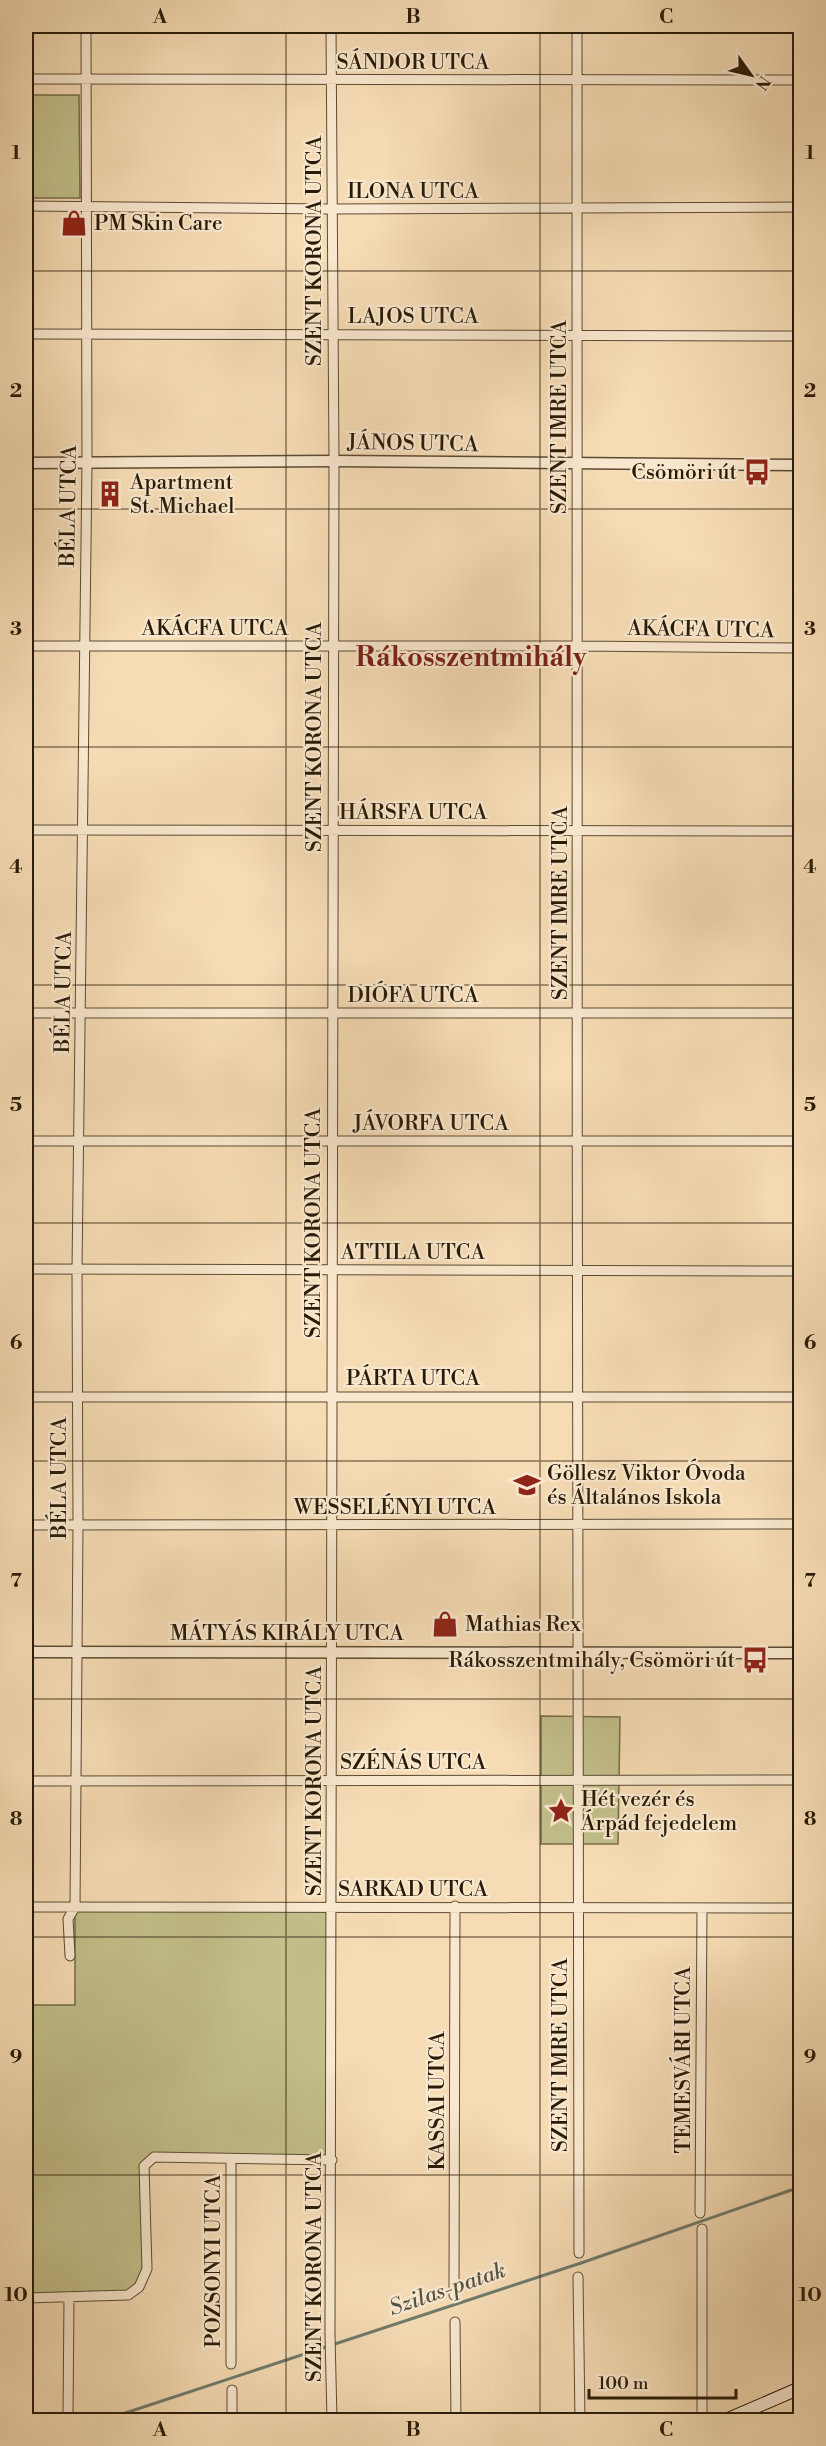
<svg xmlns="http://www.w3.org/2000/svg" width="826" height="2446" font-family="'Libre Bodoni',serif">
	<rect width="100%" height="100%" fill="#f6dcb5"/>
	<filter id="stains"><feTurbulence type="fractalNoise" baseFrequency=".00333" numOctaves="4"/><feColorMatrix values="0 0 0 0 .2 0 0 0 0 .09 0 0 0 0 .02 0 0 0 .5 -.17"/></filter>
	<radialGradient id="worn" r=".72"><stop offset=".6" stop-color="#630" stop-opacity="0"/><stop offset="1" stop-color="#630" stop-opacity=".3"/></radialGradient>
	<path fill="#c2bf8a" stroke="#766d48" stroke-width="1.5" d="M 26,95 L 79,95 L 80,198 L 26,198 Z
		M 541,1716 L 620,1717 L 618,1844 L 541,1844 Z
		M 75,1907 L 331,1907 L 332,2160 L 231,2159 L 147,2162 L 148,2262 L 134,2292 L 26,2298 L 26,2005 L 75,2005 Z"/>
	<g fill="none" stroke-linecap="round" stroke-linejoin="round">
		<path stroke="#6f7b6d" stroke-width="3" d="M 104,2420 L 581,2263 L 800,2187"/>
		<g stroke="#5c4b32" stroke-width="11">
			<path id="minor" d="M 331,26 L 334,461 L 330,2335 L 332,2420
				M 577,26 C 577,768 577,1511 579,2253
				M 26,79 L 800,80
				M 26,206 L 331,209 L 800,207
				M 26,334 L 800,336
				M 26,646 L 579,646 L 800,648
				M 26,830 L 800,831
				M 26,1013 L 800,1013
				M 26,1141 L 800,1141
				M 26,1269 L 800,1271
				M 26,1397 L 800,1397
				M 26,1525 L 800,1524
				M 26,1781 L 800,1780
				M 26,1907 L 800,1908
				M 70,1956 L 68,1919 L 75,1907 L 78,1525 L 77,1269 L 87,463 L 86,26
				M 231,2159 L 231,2364
				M 700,2213 L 702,1908
				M 702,2229 L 702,2420
				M 578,2277 L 580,2420
				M 454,2295 L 455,1906
				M 26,2298 L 128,2295 L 139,2287 L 147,2269 L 144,2166 L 154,2157 L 332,2160
				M 455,2322 L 456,2420
				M 232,2390 L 232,2420
				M 68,2416 L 69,2297"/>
		</g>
		<g stroke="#5c4b32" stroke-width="13">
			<path id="tertiary" d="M 26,463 L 334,461 L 800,465
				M 26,1652 L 800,1653"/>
		</g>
		<g stroke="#291b07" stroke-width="14">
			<path id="secondary" d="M 726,2420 L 800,2388"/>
		</g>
		<use href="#minor" stroke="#f9e8cf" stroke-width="9"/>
		<use href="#tertiary" stroke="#f9e8cf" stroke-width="10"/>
		<use href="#secondary" stroke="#f9e8cf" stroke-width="12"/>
	</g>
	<path fill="none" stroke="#291b07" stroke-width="1.5" stroke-opacity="0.55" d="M 286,26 L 286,2420M 540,26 L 540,2420M 26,271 L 800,271M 26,509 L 800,509M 26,747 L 800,747M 26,985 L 800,985M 26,1223 L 800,1223M 26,1461 L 800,1461M 26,1699 L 800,1699M 26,1937 L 800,1937M 26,2175 L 800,2175"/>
	<defs>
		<g id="shop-bare" transform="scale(2.07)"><path d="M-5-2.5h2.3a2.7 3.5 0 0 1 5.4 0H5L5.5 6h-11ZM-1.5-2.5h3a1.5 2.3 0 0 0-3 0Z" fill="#8f2418" stroke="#f9e8cf" stroke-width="2.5" paint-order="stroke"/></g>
		<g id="bus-bare" transform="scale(2.07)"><path d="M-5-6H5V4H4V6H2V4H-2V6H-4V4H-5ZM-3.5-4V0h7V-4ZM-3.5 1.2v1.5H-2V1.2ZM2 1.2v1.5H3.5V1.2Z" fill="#8f2418" stroke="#f9e8cf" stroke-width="2.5" paint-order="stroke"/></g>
		<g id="building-bare" transform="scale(2.07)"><path d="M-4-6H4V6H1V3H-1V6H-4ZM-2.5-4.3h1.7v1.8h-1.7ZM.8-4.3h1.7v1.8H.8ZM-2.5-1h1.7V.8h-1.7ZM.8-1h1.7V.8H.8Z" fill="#8f2418" stroke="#f9e8cf" stroke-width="2.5" paint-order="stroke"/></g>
		<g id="school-bare" transform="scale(2.07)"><path d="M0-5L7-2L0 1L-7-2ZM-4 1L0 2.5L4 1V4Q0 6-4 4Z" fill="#8f2418" stroke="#f9e8cf" stroke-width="2.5" paint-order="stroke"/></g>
		<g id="sight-bare" transform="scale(2.07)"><path d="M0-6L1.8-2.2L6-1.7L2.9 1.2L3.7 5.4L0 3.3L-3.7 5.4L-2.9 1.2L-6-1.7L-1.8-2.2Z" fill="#8f2418" stroke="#f9e8cf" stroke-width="2.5" paint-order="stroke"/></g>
	</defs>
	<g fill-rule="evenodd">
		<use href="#shop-bare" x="74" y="223"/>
		<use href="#bus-bare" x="757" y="472"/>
		<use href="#building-bare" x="110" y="494"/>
		<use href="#school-bare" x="527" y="1485"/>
		<use href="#shop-bare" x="445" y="1624"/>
		<use href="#bus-bare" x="755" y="1660"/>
		<use href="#sight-bare" x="561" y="1811"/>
	</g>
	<g text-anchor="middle" stroke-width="4.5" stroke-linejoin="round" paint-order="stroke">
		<g font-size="21" fill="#291b07" stroke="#f9e8cf">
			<text x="413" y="69">SÁNDOR UTCA</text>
			<text x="413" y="198">ILONA UTCA</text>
			<text transform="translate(314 251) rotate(-90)" y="7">SZENT KORONA UTCA</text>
			<text x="413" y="323">LAJOS UTCA</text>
			<text transform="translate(559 417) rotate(-90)" y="7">SZENT IMRE UTCA</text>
			<text transform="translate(413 443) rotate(1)" y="7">JÁNOS UTCA</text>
			<text transform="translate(68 506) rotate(-89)" y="7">BÉLA UTCA</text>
			<text x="215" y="635">AKÁCFA UTCA</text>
			<text transform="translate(701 629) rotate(1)" y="7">AKÁCFA UTCA</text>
			<text transform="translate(314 737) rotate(-90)" y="7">SZENT KORONA UTCA</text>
			<text x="413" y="819">HÁRSFA UTCA</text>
			<text transform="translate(560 903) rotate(-90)" y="7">SZENT IMRE UTCA</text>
			<text transform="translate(63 992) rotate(-89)" y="7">BÉLA UTCA</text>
			<text x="413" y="1002">DIÓFA UTCA</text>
			<text x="431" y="1130">JÁVORFA UTCA</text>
			<text transform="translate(313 1223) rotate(-90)" y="7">SZENT KORONA UTCA</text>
			<text x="413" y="1259">ATTILA UTCA</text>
			<text x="413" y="1385">PÁRTA UTCA</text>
			<text transform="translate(59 1478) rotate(-90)" y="7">BÉLA UTCA</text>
			<text x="395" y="1514">WESSELÉNYI UTCA</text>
			<text x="287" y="1640">MÁTYÁS KIRÁLY UTCA</text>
			<text x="413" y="1769">SZÉNÁS UTCA</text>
			<text transform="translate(314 1781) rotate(-90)" y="7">SZENT KORONA UTCA</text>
			<text x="413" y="1896">SARKAD UTCA</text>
			<text transform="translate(560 2055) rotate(-90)" y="7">SZENT IMRE UTCA</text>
			<text transform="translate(683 2060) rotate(-90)" y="7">TEMESVÁRI UTCA</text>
			<text transform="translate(437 2101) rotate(-90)" y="7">KASSAI UTCA</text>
			<text transform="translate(213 2261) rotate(-90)" y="7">POZSONYI UTCA</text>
			<text transform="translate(314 2267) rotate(-90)" y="7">SZENT KORONA UTCA</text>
		</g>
		<g font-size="21" fill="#291b07" stroke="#f9e8cf" text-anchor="start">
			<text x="94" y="230">PM Skin Care</text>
			<text x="737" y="479" text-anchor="end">Csömöri út</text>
			<text x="130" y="489">Apartment<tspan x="130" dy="24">St. Michael</tspan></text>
			<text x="547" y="1480">Göllesz Viktor Óvoda<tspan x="547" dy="24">és Általános Iskola</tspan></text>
			<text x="465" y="1631">Mathias Rex</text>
			<text x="735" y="1667" text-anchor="end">Rákosszentmihály, Csömöri út</text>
			<text x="581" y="1806">Hét vezér és<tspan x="581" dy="24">Árpád fejedelem</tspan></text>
		</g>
		<g font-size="22" font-style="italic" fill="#525342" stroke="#f9e8cf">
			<text transform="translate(447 2288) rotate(-19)" y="8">Szilas-patak</text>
		</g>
		<g font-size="27" font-weight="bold" fill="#7a1f14" stroke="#f9e8cf">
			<text x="471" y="666">Rákosszentmihály</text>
		</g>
	</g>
	<rect width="826" height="2446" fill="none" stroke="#f6dcb5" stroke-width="66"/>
	<g transform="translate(751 75) rotate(124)" stroke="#f9e8cf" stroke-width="4.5" paint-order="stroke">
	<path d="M0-4.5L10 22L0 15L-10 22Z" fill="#291b07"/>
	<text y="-9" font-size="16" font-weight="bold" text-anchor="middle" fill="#291b07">N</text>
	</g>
	<path d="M589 2389v9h147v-9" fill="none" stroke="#291b07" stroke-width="3"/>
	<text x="598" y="2389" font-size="18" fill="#291b07" stroke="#f9e8cf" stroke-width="4.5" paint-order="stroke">100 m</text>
	<rect x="33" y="33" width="760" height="2380" fill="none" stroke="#291b07" stroke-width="2"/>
	<g font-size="20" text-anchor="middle" font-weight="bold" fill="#291b07">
		<text x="160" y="23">A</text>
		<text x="413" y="23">B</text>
		<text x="666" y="23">C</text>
		<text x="16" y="159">1</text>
		<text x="810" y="159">1</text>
		<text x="16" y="397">2</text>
		<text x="810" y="397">2</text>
		<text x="16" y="635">3</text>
		<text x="810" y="635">3</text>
		<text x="16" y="873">4</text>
		<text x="810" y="873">4</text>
		<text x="16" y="1111">5</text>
		<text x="810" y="1111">5</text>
		<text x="16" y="1349">6</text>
		<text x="810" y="1349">6</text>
		<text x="16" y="1587">7</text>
		<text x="810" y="1587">7</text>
		<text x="16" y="1825">8</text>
		<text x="810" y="1825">8</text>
		<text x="16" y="2063">9</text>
		<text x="810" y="2063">9</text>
		<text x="16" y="2301">10</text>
		<text x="810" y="2301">10</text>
		<text x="160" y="2436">A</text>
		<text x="413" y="2436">B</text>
		<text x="666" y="2436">C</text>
	</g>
	<rect width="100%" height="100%" filter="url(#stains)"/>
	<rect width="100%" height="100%" fill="url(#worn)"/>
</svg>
